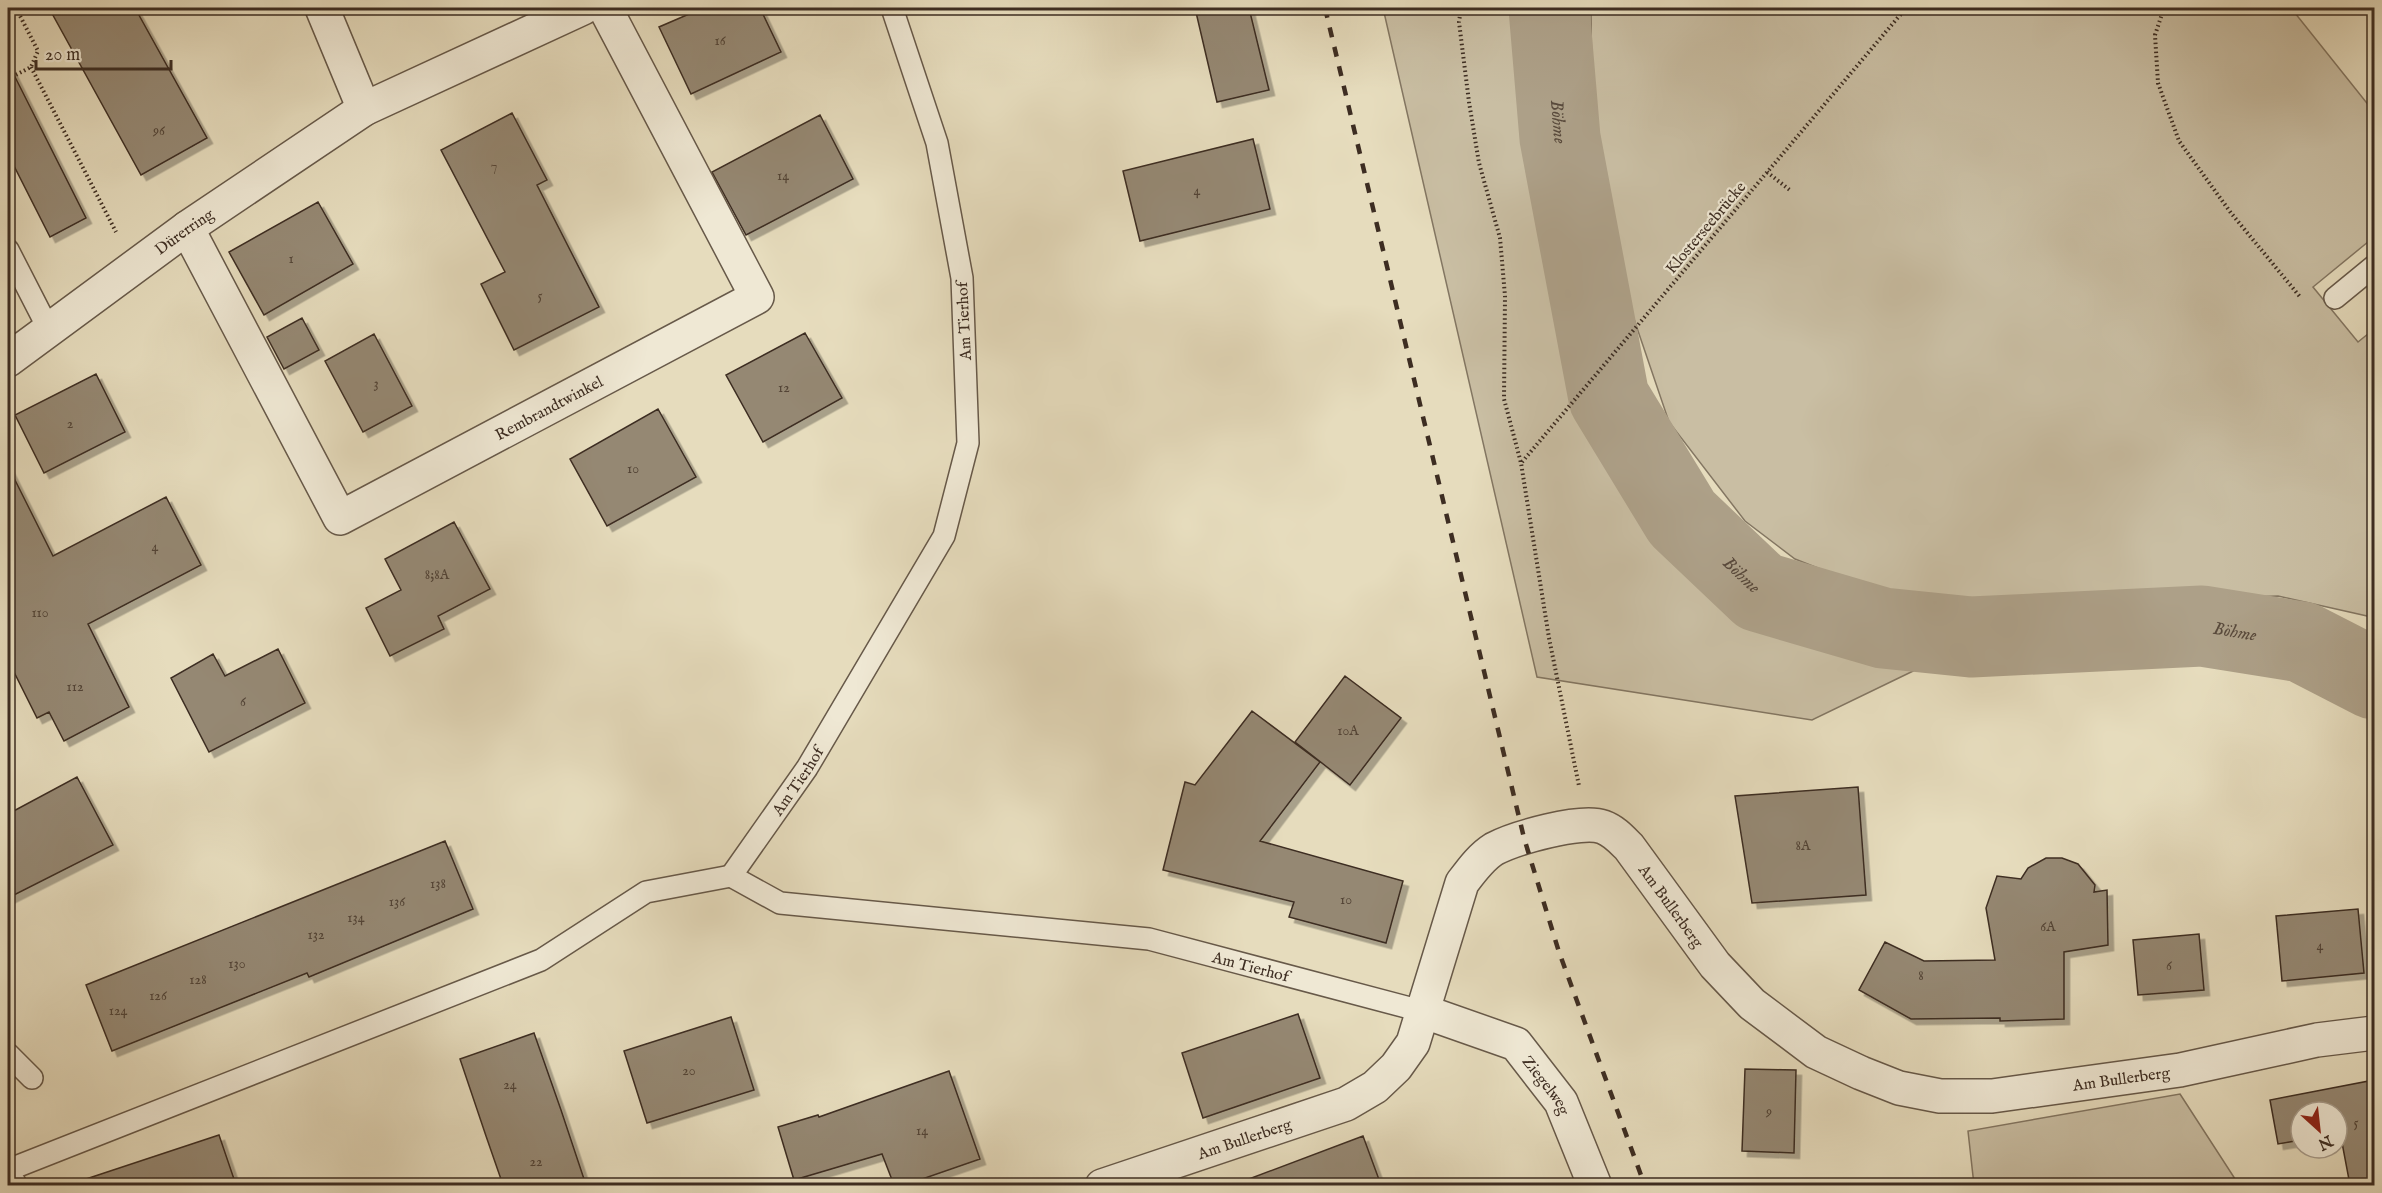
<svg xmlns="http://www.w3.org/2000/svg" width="2382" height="1193" font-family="'IM FELL English',serif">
	<defs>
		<filter id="shadow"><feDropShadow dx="5.5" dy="5.5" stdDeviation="0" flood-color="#0004"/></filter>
	</defs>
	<rect width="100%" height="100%" fill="#e6dcbd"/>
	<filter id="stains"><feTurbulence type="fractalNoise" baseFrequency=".00333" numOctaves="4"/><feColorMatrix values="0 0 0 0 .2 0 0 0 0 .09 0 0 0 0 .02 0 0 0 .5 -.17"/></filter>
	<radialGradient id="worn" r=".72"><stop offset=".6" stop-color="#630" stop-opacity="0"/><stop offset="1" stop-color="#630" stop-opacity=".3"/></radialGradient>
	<path fill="#c9bea3" stroke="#837662" stroke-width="1.5" d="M 1383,8 L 1527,8 L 1539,155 L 1592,430 L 1662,550 L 1775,632 L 1940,658 L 1812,720 L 1537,677 Z
		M 1591,8 L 2291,8 L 2374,112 L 2374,237 L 2313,287 L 2358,342 L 2374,329 L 2374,620 L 2367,616 L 2278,596 L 1919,608 L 1795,559 L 1745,521 L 1669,422 L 1619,275 L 1592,124 Z
		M 2180,1094 L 2239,1185 L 1974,1185 L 1968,1131 Z"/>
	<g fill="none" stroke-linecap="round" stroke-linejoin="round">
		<path stroke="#ada088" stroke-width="81" id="s1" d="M 1549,8 L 1560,138 L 1609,398 L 1682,518 L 1760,592 L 1883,628 L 1971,637 L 2202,626 L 2302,642 L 2374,679"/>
	</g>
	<path fill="#958873" stroke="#3d2d22" stroke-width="1.5" filter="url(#shadow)" d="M 49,8 L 135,8 L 207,138 L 141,175 Z
		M 703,8 L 760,8 L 781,52 L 691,94 L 659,27 Z
		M 1195,8 L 1249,8 L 1269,90 L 1217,102 Z
		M 8,63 L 86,218 L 50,237 L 8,154 Z
		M 512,113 L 547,180 L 537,185 L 599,307 L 514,350 L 481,284 L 505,272 L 441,150 Z
		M 820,115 L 853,179 L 746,235 L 712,172 Z
		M 1253,139 L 1270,209 L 1140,241 L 1123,171 Z
		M 318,202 L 353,264 L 264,315 L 229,252 Z
		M 302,318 L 319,350 L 284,369 L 267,337 Z
		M 805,333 L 842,398 L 763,442 L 726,375 Z
		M 374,334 L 412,406 L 363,432 L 325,361 Z
		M 96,374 L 125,432 L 44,473 L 15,415 Z
		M 658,409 L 696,477 L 607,526 L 570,459 Z
		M 8,466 L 53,556 L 166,497 L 201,565 L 88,624 L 129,707 L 64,741 L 49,712 L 37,718 L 8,660 Z
		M 454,522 L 490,589 L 438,616 L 444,629 L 390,656 L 366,608 L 401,590 L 385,559 Z
		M 278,649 L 305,703 L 209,752 L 171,678 L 213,654 L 225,676 Z
		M 1345,676 L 1401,718 L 1350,785 L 1295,742 Z
		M 1252,711 L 1320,762 L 1260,841 L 1403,881 L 1386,943 L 1289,917 L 1294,902 L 1163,870 L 1185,782 L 1195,785 Z
		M 77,777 L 113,845 L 8,898 L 8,814 Z
		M 1858,787 L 1866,895 L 1752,903 L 1735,796 Z
		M 445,841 L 473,909 L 309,977 L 307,973 L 112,1051 L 86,985 Z
		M 2046,858 L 2062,858 L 2078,864 L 2095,885 L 2094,892 L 2107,890 L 2108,945 L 2064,952 L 2064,1019 L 2000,1021 L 2000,1018 L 1911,1019 L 1859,990 L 1885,942 L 1924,961 L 1995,960 L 1986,908 L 1997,876 L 2021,879 L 2028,868 Z
		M 2358,909 L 2364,973 L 2282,981 L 2276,916 Z
		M 2199,934 L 2204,990 L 2138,995 L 2133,940 Z
		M 1298,1014 L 1320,1078 L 1203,1118 L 1182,1053 Z
		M 731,1017 L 754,1090 L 647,1123 L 624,1051 Z
		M 534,1033 L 561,1110 L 586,1185 L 503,1185 L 486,1136 L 460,1059 Z
		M 1745,1069 L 1796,1070 L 1794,1153 L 1742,1151 Z
		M 949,1071 L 980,1159 L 905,1185 L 894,1185 L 882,1154 L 794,1180 L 778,1127 L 818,1115 L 819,1117 Z
		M 2374,1080 L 2374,1185 L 2350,1185 L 2340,1132 L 2337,1133 L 2337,1112 L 2301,1112 L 2301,1140 L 2278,1144 L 2270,1100 Z
		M 219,1135 L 236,1185 L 88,1185 L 86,1179 Z
		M 1363,1136 L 1381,1185 L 1242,1185 L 1241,1182 Z"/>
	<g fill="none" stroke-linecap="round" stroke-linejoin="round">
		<g stroke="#675949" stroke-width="24">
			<g id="lane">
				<path d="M 8,250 L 48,328"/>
				<path d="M 2335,298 L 2374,266"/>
				<path id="s2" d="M 731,876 L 807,768 L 944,536 L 968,443 L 962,278 L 937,143 L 892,8"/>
				<path id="s3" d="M 731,876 L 780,903 L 1149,939 L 1425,1012"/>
				<path d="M 8,1054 L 32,1078"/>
				<path d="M 8,1170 L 541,960 L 646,892 L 731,876"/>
			</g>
		</g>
		<g stroke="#675949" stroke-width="36">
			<g id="street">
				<path d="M 322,8 L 364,109"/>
				<path id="s4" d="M 187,228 L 340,518 L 757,297 L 605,8"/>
				<path id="s5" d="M 8,360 L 187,228 L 364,109 L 583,8"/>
				<path id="s6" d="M 1425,1012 L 1516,1044 L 1561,1102 L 1595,1186"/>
				<path d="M 8,1183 L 10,1186"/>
				<path id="s7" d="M 1102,1186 L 1346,1104 L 1375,1087 L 1396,1067 L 1413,1043 L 1462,883 C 1471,871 1481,857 1494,849 C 1515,838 1581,819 1603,827 C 1614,831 1621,839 1629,847 L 1715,965 L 1752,1004 L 1816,1052 L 1861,1073 L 1899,1088 L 1940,1096 L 1992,1096 L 2180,1070 L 2317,1040 L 2374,1033"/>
			</g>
		</g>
		<path stroke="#3d2d22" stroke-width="4" stroke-dasharray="1.5 3" stroke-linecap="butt" d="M 1461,8 L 1459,22 L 1469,102 L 1479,163 L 1500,238 L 1505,296 L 1504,399 L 1521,463 L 1549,638 L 1579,786
			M 2164,8 L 2155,35 L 2158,83 L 2179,141 L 2231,213 L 2301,298
			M 31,67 L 116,232
			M 8,79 L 31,67 L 38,51 L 16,8
			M 1767,172 L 1791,191
			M 1522,462 L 1906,8"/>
		<use href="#lane" stroke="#efe8d4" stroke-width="21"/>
		<use href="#street" stroke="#efe8d4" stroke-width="33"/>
		<path stroke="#3d2d22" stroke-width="4.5" stroke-dasharray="10 10" stroke-linecap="butt" d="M 1325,8 L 1524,838 L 1559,952 L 1645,1186"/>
	</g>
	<g text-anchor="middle" stroke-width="4.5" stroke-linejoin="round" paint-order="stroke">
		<g font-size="14" fill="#534436">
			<text x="720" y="45">16</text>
			<text x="159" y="135">96</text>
			<text x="494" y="170">7</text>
			<text x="783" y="180">14</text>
			<text x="1197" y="195">4</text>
			<text x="291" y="263">1</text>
			<text x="540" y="300">5</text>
			<text x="376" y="388">3</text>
			<text x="784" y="392">12</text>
			<text x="70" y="428">2</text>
			<text x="633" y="473">10</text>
			<text x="155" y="551">4</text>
			<text x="437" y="579">8;8A</text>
			<text x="40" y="617">110</text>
			<text x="75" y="691">112</text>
			<text x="243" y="706">6</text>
			<text x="1348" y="735">10A</text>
			<text x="1803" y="850">8A</text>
			<text x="438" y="888">138</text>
			<text x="1346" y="904">10</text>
			<text x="397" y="906">136</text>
			<text x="356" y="922">134</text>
			<text x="2048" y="931">6A</text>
			<text x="316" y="939">132</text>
			<text x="2320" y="950">4</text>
			<text x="237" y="968">130</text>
			<text x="2169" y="970">6</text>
			<text x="1921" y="980">8</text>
			<text x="198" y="984">128</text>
			<text x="158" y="1000">126</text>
			<text x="118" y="1015">124</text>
			<text x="689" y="1075">20</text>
			<text x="510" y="1089">24</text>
			<text x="1769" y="1116">9</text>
			<text x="2356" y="1127">5</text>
			<text x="922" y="1135">14</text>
			<text x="536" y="1166">22</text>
		</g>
		<g font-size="16" fill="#3d2d22" stroke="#efe8d4">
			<text transform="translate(1705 227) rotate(-50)" y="6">Klosterseebrücke</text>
			<text dy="6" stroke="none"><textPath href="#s5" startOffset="218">Dürerring</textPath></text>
			<text transform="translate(963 321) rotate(-93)" y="6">Am Tierhof</text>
			<text dy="6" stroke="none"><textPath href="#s4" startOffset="564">Rembrandtwinkel</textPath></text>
			<text dy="6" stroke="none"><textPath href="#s2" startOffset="116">Am Tierhof</textPath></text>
			<text dy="6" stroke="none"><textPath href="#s7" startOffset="782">Am Bullerberg</textPath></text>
			<text dy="6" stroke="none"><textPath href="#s3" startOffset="532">Am Tierhof</textPath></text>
			<text dy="6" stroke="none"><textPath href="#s7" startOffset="1304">Am Bullerberg</textPath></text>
			<text dy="6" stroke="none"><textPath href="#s6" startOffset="148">Ziegelweg</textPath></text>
			<text dy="6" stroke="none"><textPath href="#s7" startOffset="150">Am Bullerberg</textPath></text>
		</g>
		<g font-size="18" font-style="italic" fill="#594a3c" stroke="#efe8d4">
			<text dy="6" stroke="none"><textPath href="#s1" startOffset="114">Böhme</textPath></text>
			<text dy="6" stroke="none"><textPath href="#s1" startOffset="618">Böhme</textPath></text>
			<text dy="6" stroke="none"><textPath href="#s1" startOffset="1124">Böhme</textPath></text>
		</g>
	</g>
	<rect width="2382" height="1193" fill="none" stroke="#e6dcbd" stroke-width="30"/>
	<rect x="9" y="9" width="2364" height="1175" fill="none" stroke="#3d2d22" stroke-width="3"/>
	<rect x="15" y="15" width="2352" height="1163" fill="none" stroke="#3d2d22" stroke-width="1.5"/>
	<g transform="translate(2319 1130) rotate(153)"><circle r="28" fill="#efe8d4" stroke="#a89d8d" stroke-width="1.5"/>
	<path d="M0-4.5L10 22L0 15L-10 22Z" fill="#8f2418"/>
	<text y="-9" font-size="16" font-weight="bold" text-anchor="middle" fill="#3d2d22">N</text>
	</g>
	<path d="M36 60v9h135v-9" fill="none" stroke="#3d2d22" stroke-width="3"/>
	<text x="45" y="60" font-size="18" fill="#3d2d22" stroke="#efe8d4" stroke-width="4.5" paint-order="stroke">20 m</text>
	<rect width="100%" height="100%" filter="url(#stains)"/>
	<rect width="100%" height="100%" fill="url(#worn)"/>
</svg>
